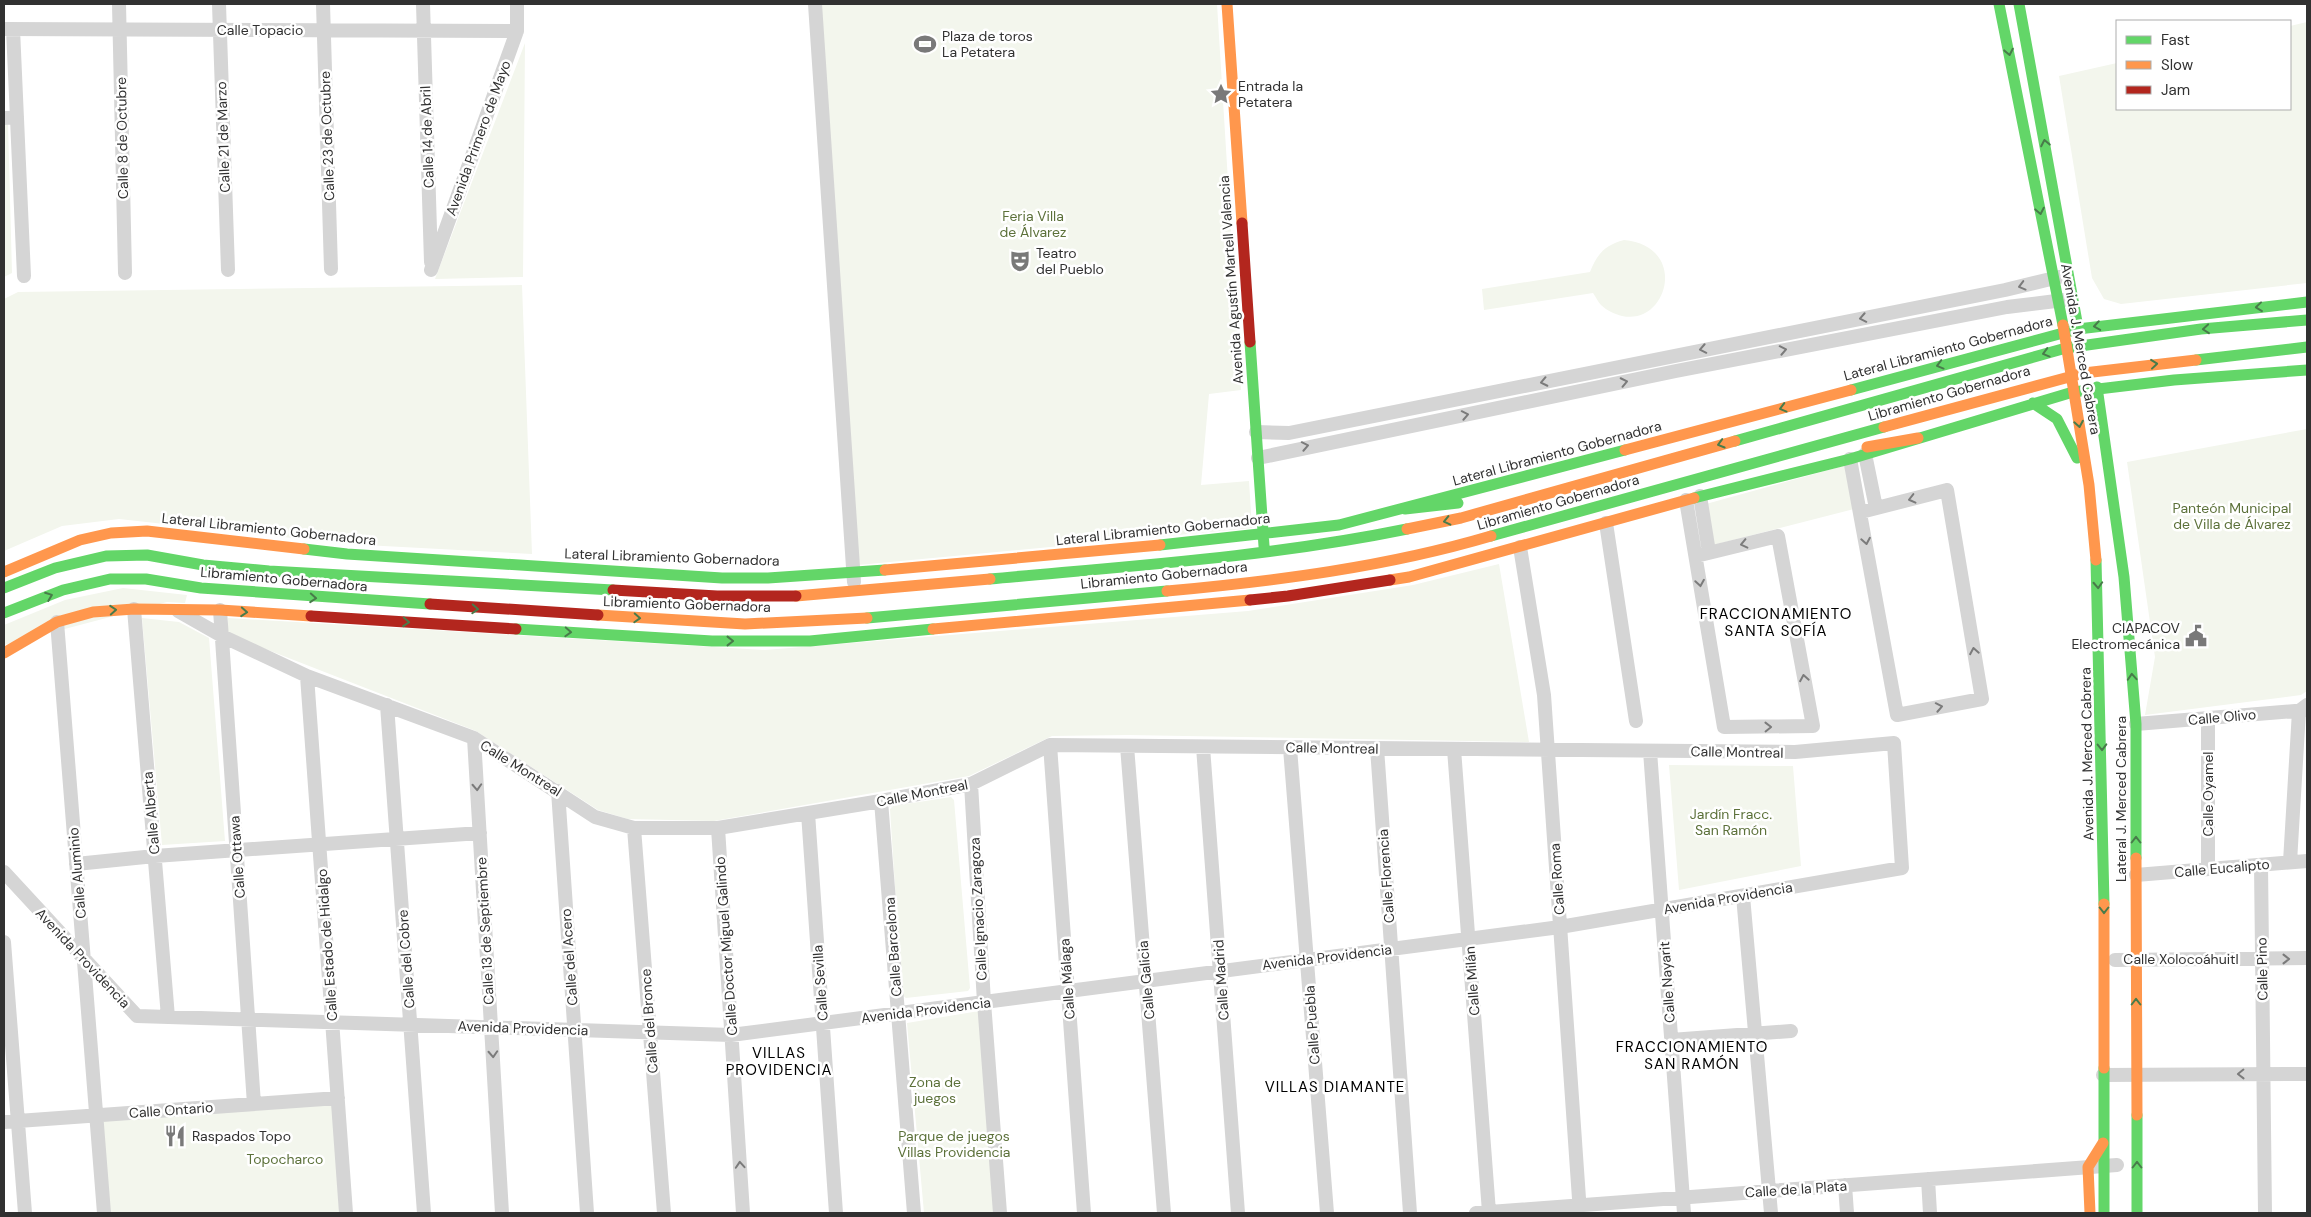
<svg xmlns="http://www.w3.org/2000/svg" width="2311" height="1217" font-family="'DM Sans',sans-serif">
	<rect width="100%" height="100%" fill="#fff"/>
	<path fill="#f3f6ed" d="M 820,4 L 1217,4 L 1241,390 L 1209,394 L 1201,485 L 1249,481 L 1252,528 L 858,565 Z
		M 2307,22 L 2307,283 L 2121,304 L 2104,299 L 2092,278 L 2059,76 L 2117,63 L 2117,109 L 2290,109 L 2290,26 Z
		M 525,43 L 523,277 L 435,279 Z
		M 4,123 L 8,123 L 12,273 L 4,277 Z
		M 1624,240 C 1689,246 1668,326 1622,316 C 1615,314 1607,311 1601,305 C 1598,302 1596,297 1593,293 L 1484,310 L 1482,289 L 1590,272 C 1597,254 1605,245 1624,240 Z
		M 522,285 L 532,554 L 346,544 L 119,519 L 62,526 L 4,551 L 4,299 L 18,292 Z
		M 2307,429 L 2307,691 L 2301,695 L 2145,715 L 2155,657 L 2127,462 Z
		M 1847,465 L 1854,509 L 1713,545 L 1706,504 Z
		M 1499,564 L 1529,742 L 1128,735 L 1052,736 L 969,776 L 714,821 L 628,819 L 598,810 L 476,731 L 227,634 L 228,618 L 765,650 L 1248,611 L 1413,585 Z
		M 123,588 L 187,595 L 185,603 L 167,602 L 4,645 L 4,625 L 65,600 Z
		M 142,618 L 179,622 L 209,638 L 225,841 L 162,845 Z
		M 1669,765 L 1793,766 L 1801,866 L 1679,890 Z
		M 951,797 L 954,800 L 970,988 L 968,991 L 906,998 L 902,995 L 890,809 L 893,806 Z
		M 979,1011 L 996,1213 L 924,1213 L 907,1023 Z
		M 335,1101 L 344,1213 L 109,1213 L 101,1119 Z"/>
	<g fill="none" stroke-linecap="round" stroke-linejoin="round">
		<path stroke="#d5d5d5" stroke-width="14" d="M 119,4 L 125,273
			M 219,4 L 228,270
			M 323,4 L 331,269
			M 423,4 L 431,262
			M 815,4 L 854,582
			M 4,29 L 517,31
			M 13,29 L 24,276
			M 4,118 L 17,117
			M 431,270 L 517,31 L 517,4
			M 1256,432 L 1289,433 L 2005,290 L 2059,277
			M 1865,454 L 1876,508
			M 1258,458 L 1676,371 L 2007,307 L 2064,300
			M 1850,459 L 1897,715 L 1982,699 L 1947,490 L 1861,512
			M 1700,496 L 1709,552
			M 1686,500 L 1724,727 L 1813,726 L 1778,536 L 1696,556
			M 1606,523 L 1636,721
			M 1520,547 L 1544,695 L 1580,1213
			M 134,609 L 168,1017
			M 220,610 L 254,1104
			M 57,622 L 104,1213
			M 307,676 L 346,1213
			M 387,705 L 424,1213
			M 2136,724 L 2307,710
			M 474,738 L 502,1213
			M 1050,745 L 1084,1213
			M 1127,746 L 1164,1213
			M 1203,747 L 1238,1213
			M 1290,748 L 1327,1213
			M 1377,748 L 1410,1213
			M 1454,749 L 1489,1212
			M 1650,751 L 1684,1213
			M 971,784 L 984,1002 L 1000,1213
			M 558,791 L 587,1213
			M 881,801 L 914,1213
			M 808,813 L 836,1213
			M 634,828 L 664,1213
			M 718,828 L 743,1213
			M 2290,862 L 2299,711 L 2307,705
			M 76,864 L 155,856 L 480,833
			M 2261,865 L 2265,1213
			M 2208,869 L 2208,718
			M 4,872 L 137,1016 L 731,1035 L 1560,927 L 1902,868 L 1894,743 L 1795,752 L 1050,745 L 971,784 L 881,801 L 718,828 L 634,828 L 595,817 L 474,738 L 307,676 L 222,636 L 178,611
			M 2136,875 L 2307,861
			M 1743,896 L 1771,1213
			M 4,942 L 25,1213
			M 2115,960 L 2307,958
			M 1671,1040 L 1791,1031
			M 2103,1075 L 2307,1074
			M 4,1122 L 338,1098
			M 1928,1179 L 1930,1213
			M 1845,1185 L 1847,1213
			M 1476,1213 L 2117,1165"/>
		<path stroke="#63d668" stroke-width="11" d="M 1999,4 L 2063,325
			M 2019,4 L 2077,322
			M 1250,342 L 1264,546
			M 2196,360 L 2307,347
			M 2097,387 L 2124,577 L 2136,724 L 2136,858
			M 1851,390 L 2078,329 L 2307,302
			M 2033,403 L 2057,419 L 2077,458
			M 1735,441 L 2066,348 L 2201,329 L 2307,320
			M 1694,498 L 1850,459 L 2073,392 L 2174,380 L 2307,370
			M 1405,509 L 1458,503
			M 1491,536 L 1884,427
			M 1160,545 L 1339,525 L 1625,450
			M 304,549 L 347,554 L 722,578 L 768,578 L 885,570
			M 2096,560 L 2104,904
			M 990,579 C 1130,566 1270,557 1407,529
			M 4,588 L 55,568 L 106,556 L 147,555 L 203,565 L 269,571 L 613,590
			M 4,613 L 63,590 L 110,579 L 146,579 L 201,588 L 430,604
			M 867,618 L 1167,591
			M 516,629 L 712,641 L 810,641 L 933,629
			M 2104,1068 L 2104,1213
			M 2137,1115 L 2137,1213"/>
		<path stroke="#ff974d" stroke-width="11" d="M 1227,4 L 1242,223
			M 2063,325 L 2089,485 L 2096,560
			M 1884,427 L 2084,373 L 2196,360
			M 1867,447 L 1918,438
			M 1625,450 L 1851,390
			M 1407,529 L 1461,518 L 1735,441
			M 885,570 L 1160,545
			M 4,572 L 80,540 L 111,533 L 147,531 L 304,549
			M 1390,580 L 1409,577 L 1694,498
			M 1167,591 C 1276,581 1386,567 1491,536
			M 796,596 L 990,579
			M 598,615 L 745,624 L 867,618
			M 933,629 L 1250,600
			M 4,653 L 57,622 L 93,612 L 134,609 L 220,610 L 311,616
			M 2136,858 L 2137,1115
			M 2104,904 L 2104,1068
			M 2090,1213 L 2088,1167 L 2103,1143"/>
		<path stroke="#b3261e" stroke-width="11" d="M 1242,223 L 1250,342
			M 613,590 L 717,596 L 796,596
			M 1250,600 L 1288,596 L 1390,580
			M 430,604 L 598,615
			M 311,616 L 516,629"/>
	</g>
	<defs><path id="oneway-chevron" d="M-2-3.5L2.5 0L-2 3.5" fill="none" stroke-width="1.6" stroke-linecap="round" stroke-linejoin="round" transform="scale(1.25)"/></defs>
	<g stroke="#487b4a">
		<use href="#oneway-chevron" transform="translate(2009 52) rotate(79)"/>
		<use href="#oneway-chevron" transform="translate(2045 143) rotate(-101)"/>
		<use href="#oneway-chevron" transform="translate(2040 211) rotate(79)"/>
		<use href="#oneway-chevron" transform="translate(2259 307) rotate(174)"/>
		<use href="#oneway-chevron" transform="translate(2097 326) rotate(171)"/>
		<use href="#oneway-chevron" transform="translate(2206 329) rotate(175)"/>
		<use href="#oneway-chevron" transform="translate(2046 353) rotate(165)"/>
		<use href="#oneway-chevron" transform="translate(2154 364) rotate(-6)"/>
		<use href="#oneway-chevron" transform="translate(1940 365) rotate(165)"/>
		<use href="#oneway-chevron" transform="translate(1783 408) rotate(165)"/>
		<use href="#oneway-chevron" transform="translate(2079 424) rotate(80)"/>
		<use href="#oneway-chevron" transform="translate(1721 444) rotate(164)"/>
		<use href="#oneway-chevron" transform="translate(1447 521) rotate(167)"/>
		<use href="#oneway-chevron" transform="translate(2098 585) rotate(87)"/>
		<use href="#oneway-chevron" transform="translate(49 596) rotate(-21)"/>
		<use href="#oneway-chevron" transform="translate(313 598) rotate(4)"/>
		<use href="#oneway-chevron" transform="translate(475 609) rotate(3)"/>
		<use href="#oneway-chevron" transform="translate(113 610) rotate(-4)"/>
		<use href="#oneway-chevron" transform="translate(244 612) rotate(4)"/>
		<use href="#oneway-chevron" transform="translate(637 618) rotate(3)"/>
		<use href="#oneway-chevron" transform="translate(406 622) rotate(4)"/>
		<use href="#oneway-chevron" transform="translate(568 632) rotate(3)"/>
		<use href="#oneway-chevron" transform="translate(730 641)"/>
		<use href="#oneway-chevron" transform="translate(2132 677) rotate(-94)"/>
		<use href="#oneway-chevron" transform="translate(2102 747) rotate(89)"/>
		<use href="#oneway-chevron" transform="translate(2136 840) rotate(-90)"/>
		<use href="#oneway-chevron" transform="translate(2104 910) rotate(90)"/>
		<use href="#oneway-chevron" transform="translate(2136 1002) rotate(-90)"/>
		<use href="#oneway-chevron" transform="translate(2137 1165) rotate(-90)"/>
	</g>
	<g stroke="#7b7b7b">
		<use href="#oneway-chevron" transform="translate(2022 286) rotate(165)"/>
		<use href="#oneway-chevron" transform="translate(1863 318) rotate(169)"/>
		<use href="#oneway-chevron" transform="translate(1703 349) rotate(169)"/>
		<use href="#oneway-chevron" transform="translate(1783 350) rotate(-11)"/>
		<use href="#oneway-chevron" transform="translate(1544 382) rotate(168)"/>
		<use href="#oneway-chevron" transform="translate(1624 382) rotate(-12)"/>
		<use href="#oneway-chevron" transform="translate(1465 415) rotate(-11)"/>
		<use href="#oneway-chevron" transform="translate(1305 446) rotate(-11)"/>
		<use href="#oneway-chevron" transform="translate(1912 499) rotate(166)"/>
		<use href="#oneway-chevron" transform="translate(1866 541) rotate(80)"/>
		<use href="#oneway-chevron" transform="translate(1744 544) rotate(167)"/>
		<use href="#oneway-chevron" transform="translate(1700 583) rotate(81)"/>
		<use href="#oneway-chevron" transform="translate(1974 651) rotate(-100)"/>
		<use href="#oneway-chevron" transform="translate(1804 678) rotate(-100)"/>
		<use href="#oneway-chevron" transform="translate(1939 707) rotate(-11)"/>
		<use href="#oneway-chevron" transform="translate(1768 727) rotate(-1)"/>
		<use href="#oneway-chevron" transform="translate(477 787) rotate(87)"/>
		<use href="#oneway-chevron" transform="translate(2286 959)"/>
		<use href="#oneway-chevron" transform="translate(493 1054) rotate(87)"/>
		<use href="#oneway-chevron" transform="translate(2241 1074) rotate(179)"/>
		<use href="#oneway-chevron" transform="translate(740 1165) rotate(-94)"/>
	</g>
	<defs>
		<g id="stadium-bare" transform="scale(1.725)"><path d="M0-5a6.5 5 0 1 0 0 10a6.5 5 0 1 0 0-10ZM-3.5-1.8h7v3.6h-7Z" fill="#797979" stroke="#fff" stroke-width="2.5" paint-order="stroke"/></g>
		<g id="sight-bare" transform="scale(1.725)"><path d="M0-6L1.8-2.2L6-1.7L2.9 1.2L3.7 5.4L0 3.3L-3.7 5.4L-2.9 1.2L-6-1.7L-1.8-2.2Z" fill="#797979" stroke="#fff" stroke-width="2.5" paint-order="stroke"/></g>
		<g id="theatre-bare" transform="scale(1.725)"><path d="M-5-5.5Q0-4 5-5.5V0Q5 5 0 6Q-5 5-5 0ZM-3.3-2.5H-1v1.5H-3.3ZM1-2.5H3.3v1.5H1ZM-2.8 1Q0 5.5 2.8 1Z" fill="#797979" stroke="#fff" stroke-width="2.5" paint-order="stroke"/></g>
		<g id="civic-bare" transform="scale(1.725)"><path d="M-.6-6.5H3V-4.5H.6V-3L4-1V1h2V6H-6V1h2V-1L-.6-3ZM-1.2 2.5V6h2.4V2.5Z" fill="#797979" stroke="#fff" stroke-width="2.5" paint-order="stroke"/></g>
		<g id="restaurant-bare" transform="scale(1.725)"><path d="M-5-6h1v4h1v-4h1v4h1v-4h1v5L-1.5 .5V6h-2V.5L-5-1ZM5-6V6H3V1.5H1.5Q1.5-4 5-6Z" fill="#797979" stroke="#fff" stroke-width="2.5" paint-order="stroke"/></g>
	</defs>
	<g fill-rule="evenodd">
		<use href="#stadium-bare" x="925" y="44"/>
		<use href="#sight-bare" x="1221" y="94"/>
		<use href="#theatre-bare" x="1020" y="261"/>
		<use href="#civic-bare" x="2196" y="636"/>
		<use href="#restaurant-bare" x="175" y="1136"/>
	</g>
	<g text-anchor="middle" stroke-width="5" stroke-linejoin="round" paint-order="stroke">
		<g font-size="14" fill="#313131" stroke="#fff">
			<text x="260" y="35">Calle Topacio</text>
			<text transform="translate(327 136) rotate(-92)" y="5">Calle 23 de Octubre</text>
			<text transform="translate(223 137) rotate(-92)" y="5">Calle 21 de Marzo</text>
			<text transform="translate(427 137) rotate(-92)" y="5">Calle 14 de Abril</text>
			<text transform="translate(122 138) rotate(-91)" y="5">Calle 8 de Octubre</text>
			<text transform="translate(478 138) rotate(-70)" y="5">Avenida Primero de Mayo</text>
			<text transform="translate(1231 280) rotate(-94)" y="5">Avenida Agustín Martell Valencia</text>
			<text transform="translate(1948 348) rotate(-15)" y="5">Lateral Libramiento Gobernadora</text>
			<text transform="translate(2081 349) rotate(80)" y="5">Avenida J. Merced Cabrera</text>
			<text transform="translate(1949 393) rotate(-16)" y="5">Libramiento Gobernadora</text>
			<text transform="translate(1557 453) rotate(-15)" y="5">Lateral Libramiento Gobernadora</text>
			<text transform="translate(1558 502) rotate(-16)" y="5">Libramiento Gobernadora</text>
			<text transform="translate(269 529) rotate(6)" y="5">Lateral Libramiento Gobernadora</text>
			<text transform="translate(1163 529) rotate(-6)" y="5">Lateral Libramiento Gobernadora</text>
			<text transform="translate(672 557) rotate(2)" y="5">Lateral Libramiento Gobernadora</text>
			<text transform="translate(1164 575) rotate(-6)" y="5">Libramiento Gobernadora</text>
			<text transform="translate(284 579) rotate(5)" y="5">Libramiento Gobernadora</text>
			<text transform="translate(687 604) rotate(2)" y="5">Libramiento Gobernadora</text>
			<text transform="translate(2222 717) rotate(-5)" y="5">Calle Olivo</text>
			<text transform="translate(1332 748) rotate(1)" y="5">Calle Montreal</text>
			<text transform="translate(1737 752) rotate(1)" y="5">Calle Montreal</text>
			<text transform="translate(2087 754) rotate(-91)" y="5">Avenida J. Merced Cabrera</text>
			<text transform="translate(521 768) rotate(32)" y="5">Calle Montreal</text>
			<text transform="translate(922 793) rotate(-11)" y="5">Calle Montreal</text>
			<text transform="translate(2208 794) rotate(-90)" y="5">Calle Oyamel</text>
			<text transform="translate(2121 799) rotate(-90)" y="5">Lateral J. Merced Cabrera</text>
			<text transform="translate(151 813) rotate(-95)" y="5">Calle Alberta</text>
			<text transform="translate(237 857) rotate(-94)" y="5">Calle Ottawa</text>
			<text transform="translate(2222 868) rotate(-5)" y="5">Calle Eucalipto</text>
			<text transform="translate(77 873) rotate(-95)" y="5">Calle Aluminio</text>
			<text transform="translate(1386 876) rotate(-94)" y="5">Calle Florencia</text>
			<text transform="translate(1557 879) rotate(-94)" y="5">Calle Roma</text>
			<text transform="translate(1728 898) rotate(-10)" y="5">Avenida Providencia</text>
			<text transform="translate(978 909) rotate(-93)" y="5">Calle Ignacio Zaragoza</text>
			<text transform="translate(485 931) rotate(-93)" y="5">Calle 13 de Septiembre</text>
			<text transform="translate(327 945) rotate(-94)" y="5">Calle Estado de Hidalgo</text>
			<text transform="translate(726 946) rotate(-94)" y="5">Calle Doctor Miguel Galindo</text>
			<text transform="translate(893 947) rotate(-94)" y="5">Calle Barcelona</text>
			<text transform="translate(569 957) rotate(-94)" y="5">Calle del Acero</text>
			<text transform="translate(1327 957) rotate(-7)" y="5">Avenida Providencia</text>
			<text transform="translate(83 958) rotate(47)" y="5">Avenida Providencia</text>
			<text transform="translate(406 959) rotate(-94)" y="5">Calle del Cobre</text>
			<text x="2181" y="964">Calle Xolocoáhuitl</text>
			<text transform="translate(2262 969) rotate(-91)" y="5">Calle Pino</text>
			<text transform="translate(1067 979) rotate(-94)" y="5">Calle Málaga</text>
			<text transform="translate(1146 980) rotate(-95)" y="5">Calle Galicia</text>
			<text transform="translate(1221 980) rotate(-94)" y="5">Calle Madrid</text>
			<text transform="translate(1472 981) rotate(-94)" y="5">Calle Milán</text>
			<text transform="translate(1667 982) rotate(-94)" y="5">Calle Nayarit</text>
			<text transform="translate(820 983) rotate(-94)" y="5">Calle Sevilla</text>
			<text transform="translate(926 1010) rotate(-7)" y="5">Avenida Providencia</text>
			<text transform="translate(649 1021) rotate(-94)" y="5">Calle del Bronce</text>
			<text transform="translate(1312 1025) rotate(-94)" y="5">Calle Puebla</text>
			<text transform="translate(523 1028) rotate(2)" y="5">Avenida Providencia</text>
			<text transform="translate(171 1110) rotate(-4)" y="5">Calle Ontario</text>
			<text transform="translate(1796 1189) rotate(-4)" y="5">Calle de la Plata</text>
		</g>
		<g font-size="14" fill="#313131" stroke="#fff" text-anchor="start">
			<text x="942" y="41">Plaza de toros<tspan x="942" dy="16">La Petatera</tspan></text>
			<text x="1238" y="91">Entrada la<tspan x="1238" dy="16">Petatera</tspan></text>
			<text x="1036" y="258">Teatro<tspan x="1036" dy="16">del Pueblo</tspan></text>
			<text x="2180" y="633" text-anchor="end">CIAPACOV<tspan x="2180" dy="16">Electromecánica</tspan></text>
			<text x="192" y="1141">Raspados Topo</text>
		</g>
		<g font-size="14" fill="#5c713a" stroke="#fff">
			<text x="1033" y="221">Feria Villa<tspan x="1033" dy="16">de Álvarez</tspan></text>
			<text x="2232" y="513">Panteón Municipal<tspan x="2232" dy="16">de Villa de Álvarez</tspan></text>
			<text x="1731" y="819">Jardín Fracc.<tspan x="1731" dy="16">San Ramón</tspan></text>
			<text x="935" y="1087">Zona de<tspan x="935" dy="16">juegos</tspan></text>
			<text x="954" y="1141">Parque de juegos<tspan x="954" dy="16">Villas Providencia</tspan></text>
			<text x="285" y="1164">Topocharco</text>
		</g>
		<g font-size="15" letter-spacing="1" fill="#000" stroke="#fff">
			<text x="1776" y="619">FRACCIONAMIENTO<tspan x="1776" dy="17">SANTA SOFÍA</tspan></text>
			<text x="1692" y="1052">FRACCIONAMIENTO<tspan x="1692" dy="17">SAN RAMÓN</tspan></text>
			<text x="779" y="1058">VILLAS<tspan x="779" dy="17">PROVIDENCIA</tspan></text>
			<text x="1335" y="1092">VILLAS DIAMANTE</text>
		</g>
	</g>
	<rect width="2311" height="1217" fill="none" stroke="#313131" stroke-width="10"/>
	<rect x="2116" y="20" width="175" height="90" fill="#ffffff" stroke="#adadad"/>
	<rect x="2126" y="36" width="25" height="8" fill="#63d668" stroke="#adadad"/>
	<text x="2161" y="45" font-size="15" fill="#313131">Fast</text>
	<rect x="2126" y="61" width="25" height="8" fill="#ff974d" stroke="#adadad"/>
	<text x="2161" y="70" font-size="15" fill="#313131">Slow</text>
	<rect x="2126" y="86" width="25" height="8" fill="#b3261e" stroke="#adadad"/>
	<text x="2161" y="95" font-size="15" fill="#313131">Jam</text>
</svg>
